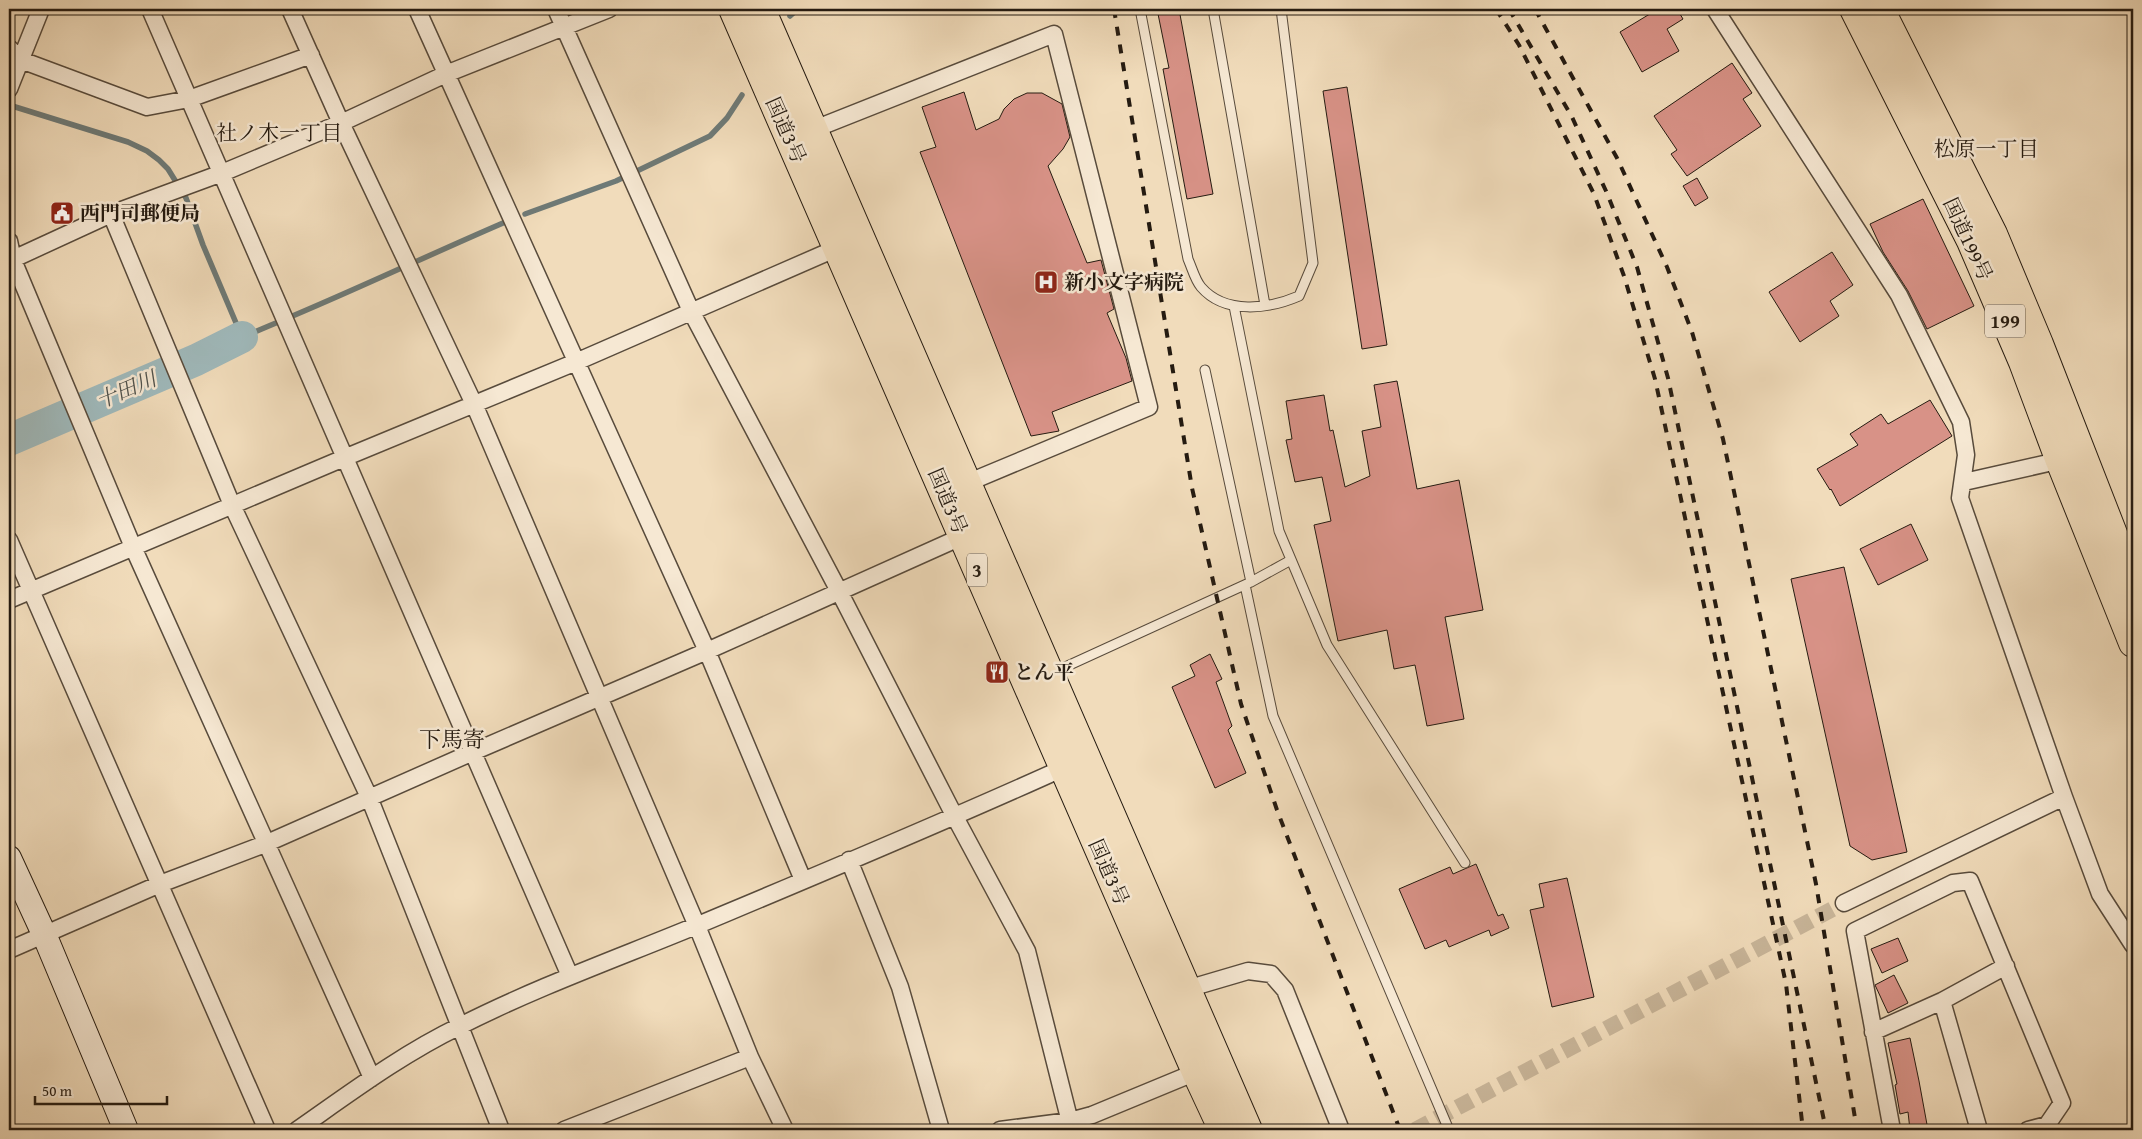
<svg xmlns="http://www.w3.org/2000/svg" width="2142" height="1139" font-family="'Gentium Book Plus','Noto Serif JP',serif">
	<rect width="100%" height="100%" fill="#f1dcbb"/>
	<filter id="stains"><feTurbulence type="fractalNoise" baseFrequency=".004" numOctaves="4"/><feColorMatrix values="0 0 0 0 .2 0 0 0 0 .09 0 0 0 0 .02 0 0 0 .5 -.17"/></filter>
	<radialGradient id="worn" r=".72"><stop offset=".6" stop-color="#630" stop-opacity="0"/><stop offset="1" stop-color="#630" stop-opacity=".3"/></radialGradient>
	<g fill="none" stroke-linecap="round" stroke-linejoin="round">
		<path stroke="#6e7a77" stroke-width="5.5" d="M 790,16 L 798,9
			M 9,105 L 128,142 L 147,151 L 159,160 L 168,169 L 186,198 L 203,245 L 242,337 C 333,301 421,258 510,220
			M 525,214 L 616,181 L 710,136 L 727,118 L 742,95"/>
		<path stroke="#9fb9bb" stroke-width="32" d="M 9,440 L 196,360 L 242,337"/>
	</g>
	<path fill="#d89287" stroke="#251b11" d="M 1157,9 L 1179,9 L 1213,194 L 1187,199 L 1163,69 L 1169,68 Z
		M 1658,9 L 1677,9 L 1683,19 L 1667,29 L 1679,51 L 1642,72 L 1620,32 Z
		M 1732,63 L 1752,93 L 1743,99 L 1761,126 L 1687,176 L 1671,154 L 1677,150 L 1654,116 Z
		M 1347,87 L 1387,345 L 1362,349 L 1323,91 Z
		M 964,92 L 976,130 L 999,119 L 1004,109 L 1014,99 L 1027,93 L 1042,93 L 1062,104 L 1070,137 L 1063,149 L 1048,166 L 1087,263 L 1101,260 L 1114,309 L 1107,313 L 1126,358 L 1132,381 L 1052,412 L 1059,431 L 1031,436 L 920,152 L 936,147 L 922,107 Z
		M 1697,178 L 1708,198 L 1695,206 L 1683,186 Z
		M 1923,199 L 1974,306 L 1927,329 L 1908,291 L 1883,252 L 1870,224 Z
		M 1832,252 L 1853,285 L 1830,301 L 1839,316 L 1800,342 L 1769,292 Z
		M 1397,381 L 1417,489 L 1459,480 L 1483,610 L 1445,617 L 1464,719 L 1427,726 L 1415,665 L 1394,669 L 1387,630 L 1338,641 L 1314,525 L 1331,521 L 1322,477 L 1295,482 L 1286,440 L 1292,439 L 1286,401 L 1324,395 L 1330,431 L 1333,430 L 1345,487 L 1370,476 L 1362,431 L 1381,427 L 1374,385 Z
		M 1930,400 L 1952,436 L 1840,506 L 1831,489 L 1830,490 L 1817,469 L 1858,445 L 1850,434 L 1881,414 L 1888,424 Z
		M 1911,524 L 1928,560 L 1878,585 L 1860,549 Z
		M 1844,567 L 1907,852 L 1872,860 L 1850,846 L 1791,579 Z
		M 1210,654 L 1222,679 L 1216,682 L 1232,726 L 1228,730 L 1246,773 L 1215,788 L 1172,687 L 1195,676 L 1190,665 Z
		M 1476,864 L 1498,916 L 1503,914 L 1509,928 L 1491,936 L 1489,930 L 1449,947 L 1446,940 L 1425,949 L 1399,889 L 1450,867 L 1453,874 Z
		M 1567,878 L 1594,997 L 1552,1007 L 1530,910 L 1544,907 L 1539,884 Z
		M 1898,938 L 1908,961 L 1882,973 L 1871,949 Z
		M 1894,975 L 1908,1003 L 1888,1013 L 1875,985 Z
		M 1910,1038 L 1919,1081 L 1928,1130 L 1910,1130 L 1908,1112 L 1900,1114 L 1895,1085 L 1897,1084 L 1888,1043 Z"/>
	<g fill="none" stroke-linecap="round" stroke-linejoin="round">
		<path stroke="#c8b599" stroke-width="16" stroke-dasharray="16 8" stroke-linecap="butt" d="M 1415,1130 L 1844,903"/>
		<g stroke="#584b3c" stroke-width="11">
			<path id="lane" d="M 1140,9 L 1188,259 C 1192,268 1195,280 1201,287 C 1225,315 1269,309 1299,296 L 1313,263 L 1281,9
				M 1213,9 L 1265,305
				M 1234,306 L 1279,531 L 1327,645 L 1465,863
				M 1251,582 L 1291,560
				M 1245,585 L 1273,716 L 1449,1130
				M 1052,673 L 1251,582 L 1205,370"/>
		</g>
		<g stroke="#584b3c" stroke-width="19">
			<path id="street" d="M 150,9 L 570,976
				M 290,9 L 341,123 L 474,404 L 697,926 L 750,1057 L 785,1130
				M 417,9 L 707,651 L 803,880
				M 556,9 L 691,311 L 840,593 L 955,817 L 1027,951 L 1072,1130
				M 1715,9 L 1899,295 L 1961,422 L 1966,455 L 1960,498 L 2064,797 L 2100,894 L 2133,945
				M 9,48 L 21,60 L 147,107 L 189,99 L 311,55
				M 9,89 L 41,9
				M 807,132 L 1054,34 L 1149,407 L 967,483
				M 111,214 L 232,505 L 369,797 L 501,1130
				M 9,241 L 13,260 L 133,547 L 372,1078
				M 9,261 L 111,214 L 222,173 L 341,123 L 446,74 L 609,9
				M 1964,482 L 2066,459
				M 9,540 L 267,1130
				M 9,600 L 344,458 L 576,362 L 844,245
				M 849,860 L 900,987 L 941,1130
				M 1844,903 L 2064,797
				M 9,950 L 160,884 L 265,844 L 473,752 L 707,651 L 970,533
				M 1180,991 L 1248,971 L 1271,974 L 1285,990 L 1341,1130
				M 1942,1001 L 1979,1130
				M 1873,1032 L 1942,1001 L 2006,966
				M 297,1130 C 350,1093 402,1054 460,1026 C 537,987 618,958 698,925 C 822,873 947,821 1070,765
				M 564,1130 L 750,1057
				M 1000,1130 L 1070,1121 L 1092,1115 L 1196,1072
				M 1892,1130 L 1855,931 L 1953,883 L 1970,881 L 2062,1103 L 2047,1125 L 2028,1130"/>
		</g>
		<g stroke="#251b11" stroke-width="26">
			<path id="secondary" d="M 9,858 L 44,934 L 126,1130"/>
		</g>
		<g stroke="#251b11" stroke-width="30">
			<path id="highway" d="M 733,9 L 1196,1072 L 1223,1130
				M 761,9 L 1248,1130
				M 1854,9 L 1971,241 L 2023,362 L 2060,461 L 2133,643
				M 1880,9 L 1993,234 L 2039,344 L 2133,585"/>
		</g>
		<use href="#lane" stroke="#f6e8d3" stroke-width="9"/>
		<use href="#street" stroke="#f6e8d3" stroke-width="16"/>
		<use href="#secondary" stroke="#f6e8d3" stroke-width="24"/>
		<use href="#highway" stroke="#f1dcbb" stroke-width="28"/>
		<path stroke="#251b11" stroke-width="4" stroke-dasharray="9 9" stroke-linecap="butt" d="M 1114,9 L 1192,488 L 1241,704 L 1277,810 L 1400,1130
			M 1496,9 L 1519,45 L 1594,194 L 1624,276 L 1655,379 L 1786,984 L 1803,1130
			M 1509,9 L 1572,117 L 1606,191 L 1637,267 L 1668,378 L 1826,1130
			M 1535,9 L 1617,158 L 1667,267 L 1692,332 L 1723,439 L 1816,884 L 1857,1130"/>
	</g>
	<defs>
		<g id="civic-square" transform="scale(1.25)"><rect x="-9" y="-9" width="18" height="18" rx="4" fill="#8f2418" stroke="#f6e8d3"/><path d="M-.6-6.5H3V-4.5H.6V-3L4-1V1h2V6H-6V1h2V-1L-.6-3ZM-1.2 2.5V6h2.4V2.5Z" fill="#fff"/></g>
		<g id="hospital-square" transform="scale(1.25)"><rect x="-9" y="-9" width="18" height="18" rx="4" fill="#8f2418" stroke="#f6e8d3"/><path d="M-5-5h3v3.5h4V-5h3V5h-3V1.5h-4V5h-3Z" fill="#fff"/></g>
		<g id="restaurant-square" transform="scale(1.25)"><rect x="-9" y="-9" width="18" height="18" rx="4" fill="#8f2418" stroke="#f6e8d3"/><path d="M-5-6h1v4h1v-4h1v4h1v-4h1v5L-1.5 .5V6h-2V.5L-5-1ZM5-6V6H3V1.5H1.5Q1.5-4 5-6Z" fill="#fff"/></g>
	</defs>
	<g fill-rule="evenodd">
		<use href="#civic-square" x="62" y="213"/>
		<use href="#hospital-square" x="1046" y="282"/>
		<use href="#restaurant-square" x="997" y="672"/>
	</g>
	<g text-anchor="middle" stroke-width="5" stroke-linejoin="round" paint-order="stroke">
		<g fill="#f6e8d3" stroke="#64584b" stroke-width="1">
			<rect x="1985" y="304.5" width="40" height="33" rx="4"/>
			<rect x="967" y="553.5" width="20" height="33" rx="4"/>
		</g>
		<g font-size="19" font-weight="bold" fill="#251b11">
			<text x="2005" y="328">199</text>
			<text x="977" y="577">3</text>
		</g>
		<g font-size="20" fill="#251b11" stroke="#f6e8d3">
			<text transform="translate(786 130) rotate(66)" y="7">国道3号</text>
			<text transform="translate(1968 239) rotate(65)" y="7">国道199号</text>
			<text transform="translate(948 501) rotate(67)" y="7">国道3号</text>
			<text transform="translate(1109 872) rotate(66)" y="7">国道3号</text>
		</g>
		<g font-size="20" font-weight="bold" fill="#251b11" stroke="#f6e8d3" text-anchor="start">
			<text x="80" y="220">西門司郵便局</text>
			<text x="1064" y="289">新小文字病院</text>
			<text x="1014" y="679">とん平</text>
		</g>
		<g font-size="21" fill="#251b11" stroke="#f6e8d3">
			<text x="279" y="140">社ノ木一丁目</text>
			<text x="1986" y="156">松原一丁目</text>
		</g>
		<g font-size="21" font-style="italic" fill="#50524c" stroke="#f6e8d3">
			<text transform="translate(126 390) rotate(-23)" y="7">十田川</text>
		</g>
		<g font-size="22" fill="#251b11" stroke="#f6e8d3">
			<text x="452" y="747">下馬寄</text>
		</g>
	</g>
	<rect width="2142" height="1139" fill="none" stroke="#f1dcbb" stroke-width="30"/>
	<rect x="10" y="10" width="2122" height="1119" fill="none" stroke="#251b11" stroke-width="2.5"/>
	<rect x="15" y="15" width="2112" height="1109" fill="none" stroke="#251b11"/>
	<path d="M35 1096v8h132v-8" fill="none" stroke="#251b11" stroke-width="2.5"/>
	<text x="42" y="1096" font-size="15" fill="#251b11" stroke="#f6e8d3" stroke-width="4" paint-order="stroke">50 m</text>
	<rect width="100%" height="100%" filter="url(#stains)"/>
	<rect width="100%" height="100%" fill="url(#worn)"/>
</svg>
